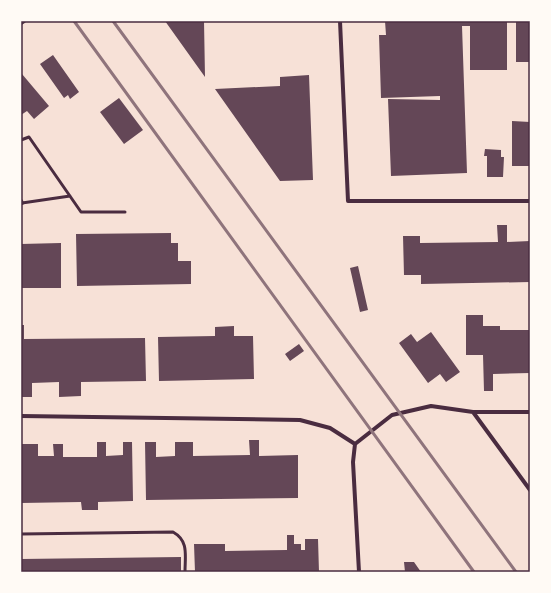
<svg xmlns="http://www.w3.org/2000/svg" width="551" height="593" font-family="Georgia,serif">
	<rect width="100%" height="100%" fill="#f7e1d7"/>
	<path fill="#644757" d="M 165,21 L 204,21 L 205,77 Z
		M 385,21 L 507,21 L 507,70 L 470,70 L 470,26 L 462,26 L 467,173 L 391,176 L 388,99 L 440,100 L 440,96 L 381,98 L 379,35 L 386,35 Z
		M 516,21 L 530,21 L 530,62 L 516,62 Z
		M 53,55 L 79,92 L 70,99 L 68,95 L 64,98 L 40,64 Z
		M 21,74 L 22,74 L 49,106 L 34,119 L 27,111 L 21,115 Z
		M 309,75 L 313,180 L 280,181 L 215,89 L 280,86 L 280,77 Z
		M 119,98 L 143,130 L 124,144 L 100,112 Z
		M 512,121 L 530,122 L 530,166 L 512,166 Z
		M 485,149 L 501,150 L 501,157 L 504,157 L 503,177 L 487,177 L 487,156 L 484,156 Z
		M 497,225 L 507,225 L 507,242 L 530,241 L 530,282 L 421,284 L 421,275 L 404,275 L 403,236 L 420,236 L 420,243 L 498,242 Z
		M 171,233 L 171,243 L 178,243 L 178,261 L 191,261 L 191,284 L 77,286 L 76,234 Z
		M 61,243 L 61,288 L 21,288 L 21,244 Z
		M 358,266 L 368,310 L 360,312 L 350,268 Z
		M 466,315 L 483,315 L 483,326 L 500,326 L 500,330 L 530,330 L 530,373 L 493,374 L 493,391 L 484,391 L 483,355 L 466,355 Z
		M 21,325 L 24,325 L 24,339 L 145,338 L 146,381 L 81,382 L 81,396 L 59,397 L 59,382 L 32,383 L 32,397 L 22,397 Z
		M 234,326 L 234,336 L 253,336 L 254,379 L 159,381 L 158,337 L 215,336 L 215,327 Z
		M 431,332 L 460,372 L 446,382 L 440,374 L 428,383 L 399,343 L 411,334 L 417,342 Z
		M 299,344 L 304,351 L 290,361 L 285,354 Z
		M 249,440 L 259,440 L 259,456 L 298,455 L 298,498 L 146,500 L 145,442 L 156,442 L 156,457 L 175,456 L 175,442 L 193,442 L 193,456 L 250,455 Z
		M 97,442 L 106,442 L 106,456 L 123,455 L 123,442 L 132,442 L 133,501 L 98,502 L 98,510 L 82,510 L 81,502 L 21,503 L 21,444 L 38,444 L 38,456 L 54,456 L 53,444 L 63,444 L 63,457 L 97,457 Z
		M 287,535 L 294,535 L 294,544 L 301,544 L 301,550 L 305,550 L 305,539 L 318,539 L 319,572 L 195,572 L 194,544 L 225,544 L 225,551 L 287,550 Z
		M 181,557 L 181,572 L 21,572 L 21,559 Z
		M 404,562 L 414,562 L 421,572 L 405,572 Z"/>
	<g fill="none" stroke-linecap="round" stroke-linejoin="round">
		<path stroke="#4a2c40" stroke-width="3" d="M 21,140 L 29,137 L 81,212 L 125,212
			M 22,203 L 70,196
			M 21,534 L 173,532 C 189,541 185,555 185,572"/>
		<path stroke="#4a2c40" stroke-width="4" d="M 340,21 L 348,201 L 530,201
			M 21,23 L 24,21
			M 21,201 L 22,203
			M 473,412 L 530,490
			M 21,416 L 300,420 L 330,428 L 355,444
			M 355,444 L 392,415 L 431,406 L 473,412 L 530,412
			M 355,444 L 353,462 L 359,572"/>
		<path stroke="#8f747c" stroke-width="3" d="M 74,21 L 474,572
			M 113,21 L 516,572"/>
	</g>
	<rect width="551" height="593" fill="none" stroke="#fffaf5" stroke-width="44"/>
	<rect x="22" y="22" width="507" height="549" fill="none" stroke="#4a2c40" stroke-width="1.5"/>
</svg>
